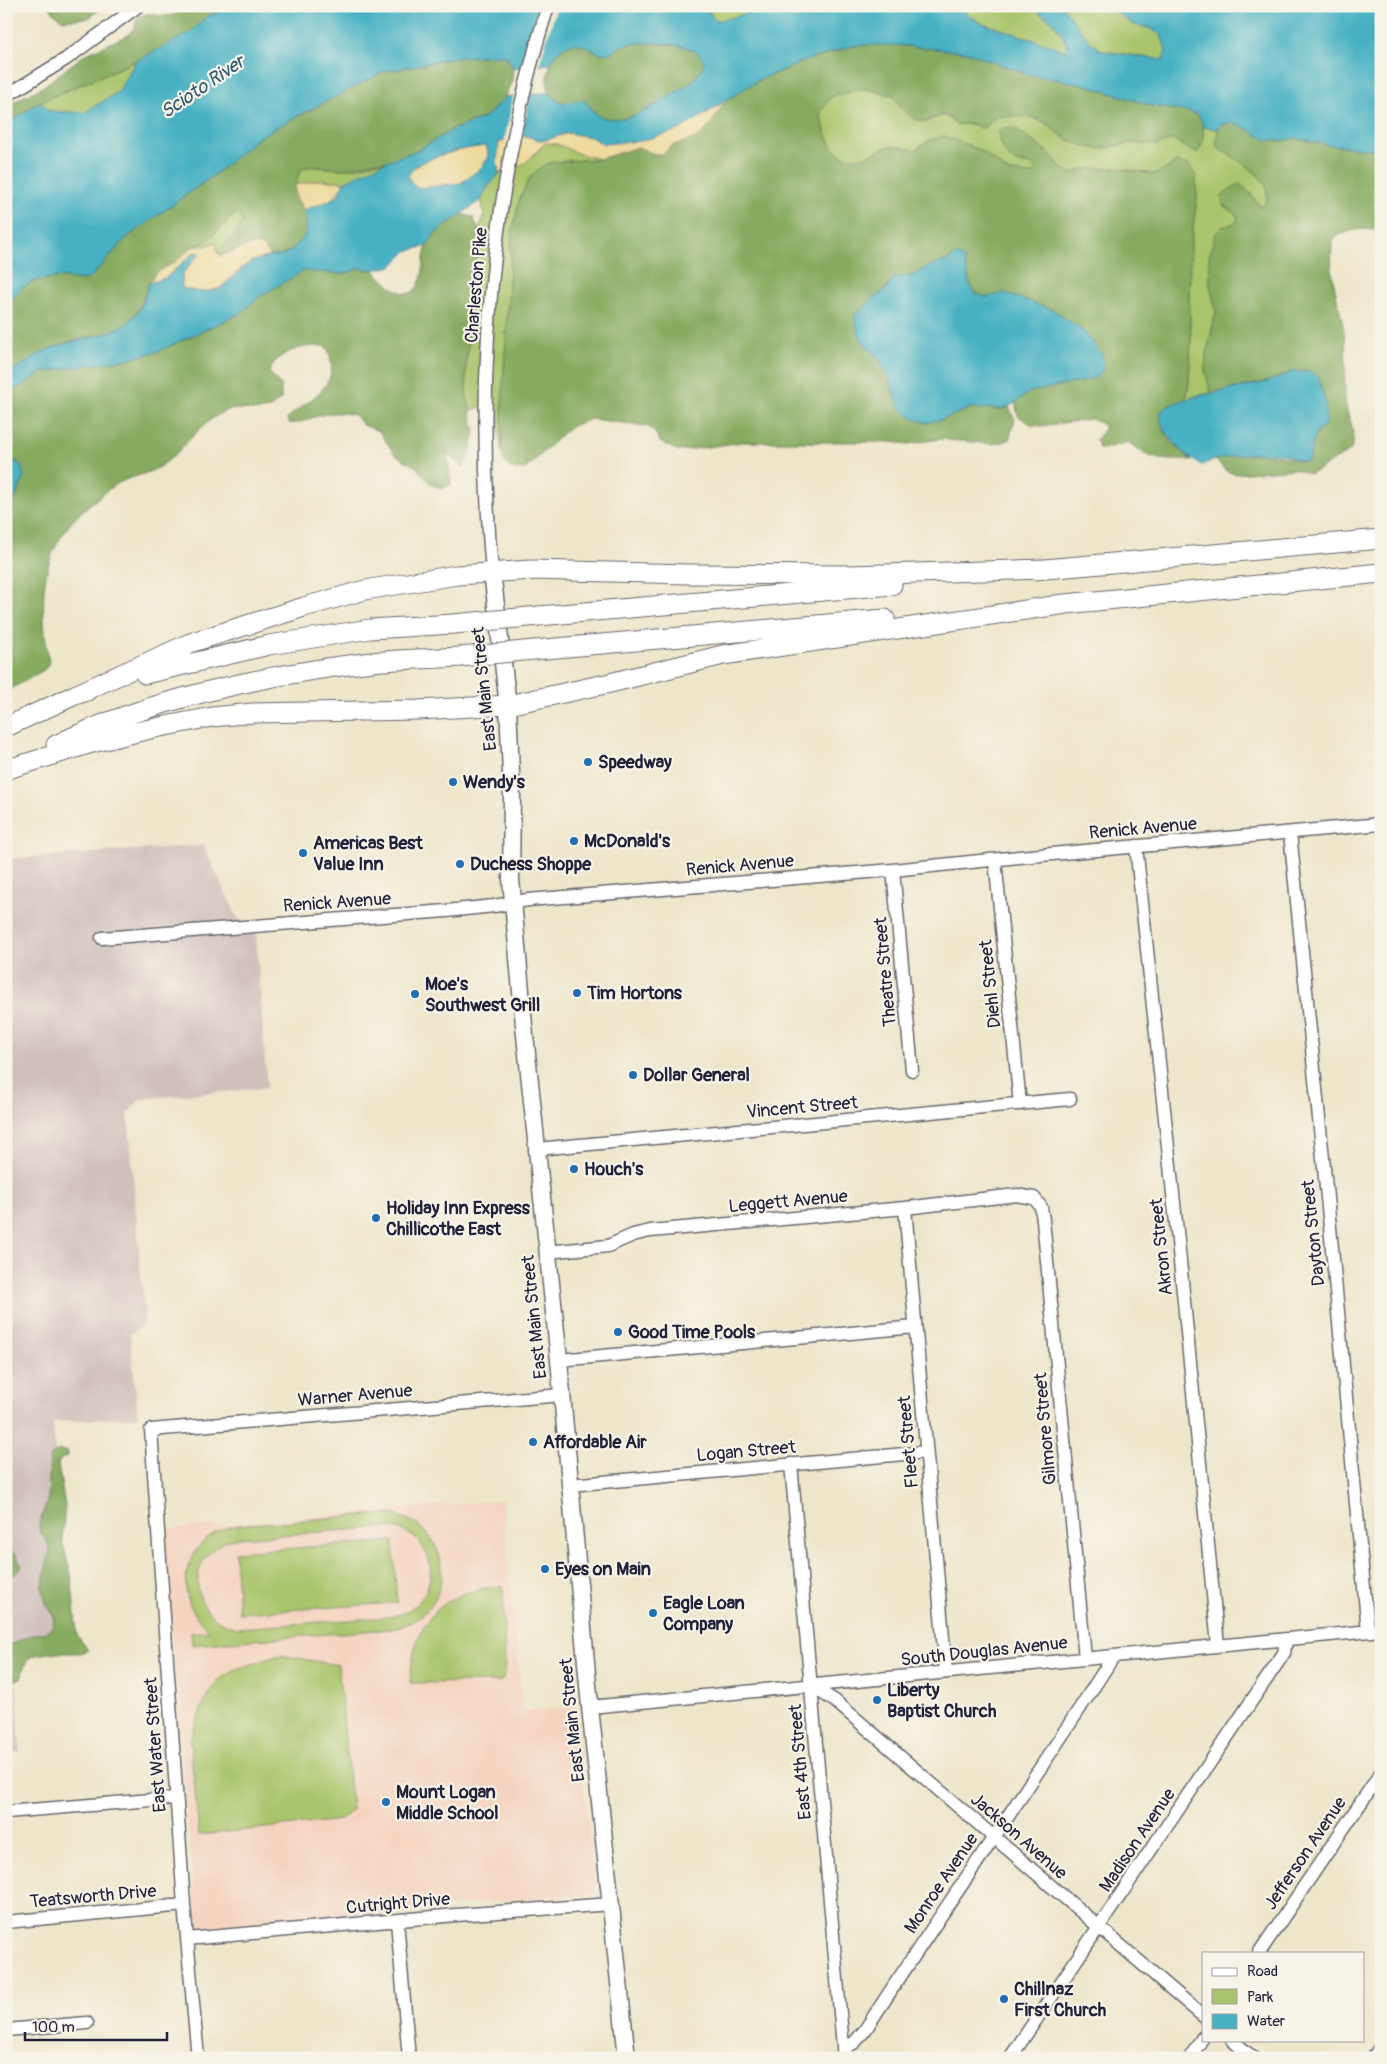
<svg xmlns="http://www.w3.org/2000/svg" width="1387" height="2064" font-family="Pangolin,sans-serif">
	<rect width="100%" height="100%" fill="#f7f3e8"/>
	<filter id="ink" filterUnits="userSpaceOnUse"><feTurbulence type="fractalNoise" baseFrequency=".02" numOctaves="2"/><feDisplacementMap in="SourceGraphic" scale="10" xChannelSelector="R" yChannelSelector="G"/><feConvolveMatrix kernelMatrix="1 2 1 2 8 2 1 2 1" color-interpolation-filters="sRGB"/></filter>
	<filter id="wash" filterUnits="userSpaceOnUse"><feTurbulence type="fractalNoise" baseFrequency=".0096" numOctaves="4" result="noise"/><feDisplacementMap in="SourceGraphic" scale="20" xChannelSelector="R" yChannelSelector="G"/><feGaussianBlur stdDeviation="1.12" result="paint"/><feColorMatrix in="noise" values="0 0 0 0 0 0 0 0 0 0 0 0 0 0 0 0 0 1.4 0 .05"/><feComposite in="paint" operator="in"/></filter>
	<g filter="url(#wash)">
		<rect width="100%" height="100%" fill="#eee6cb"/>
		<path fill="#f4d3c0" d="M 502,1500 L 523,1711 L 574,1706 L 596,1893 L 197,1928 L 162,1530 Z"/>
		<path fill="#d0c0bc" d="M 203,845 L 237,917 L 256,933 L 267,1088 L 140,1099 L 128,1113 L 145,1323 L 130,1334 L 138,1417 L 53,1422 L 70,1642 L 14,1649 L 20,1752 L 6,1753 L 6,859 Z"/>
		<path fill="#a9c46a" stroke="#667352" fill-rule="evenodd" d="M 718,6 L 769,6 C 751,10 734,20 715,20 L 708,12 Z
			M 952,6 L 1033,6 C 1037,14 1044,14 1049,19 C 1058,28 1066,39 1067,51 L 979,22 L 961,10 Z
			M 1062,6 L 1108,6 L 1132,24 L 1149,28 L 1162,35 L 1166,50 L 1163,60 L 1103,51 L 1089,41 Z
			M 136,61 L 118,92 L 84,113 L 50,111 L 40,102 Z
			M 866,89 L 893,95 L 906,113 L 926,122 C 942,115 942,112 956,124 L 973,124 L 985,127 L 990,121 L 1000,116 L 1031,117 L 1044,122 L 1066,139 L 1099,149 L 1131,143 L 1157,145 L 1171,140 L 1179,142 L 1186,148 L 1201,147 L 1203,127 L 1218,129 L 1216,145 L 1219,149 C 1238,161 1277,177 1265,205 L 1260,206 L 1249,192 L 1223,205 L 1237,215 L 1238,220 L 1235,223 L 1222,227 L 1210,284 L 1216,312 L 1206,356 L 1205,371 L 1211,393 L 1198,395 L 1186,400 L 1189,383 L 1191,341 L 1189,302 L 1191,242 L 1197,198 L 1176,162 L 1162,172 L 1154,174 L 1116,168 L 1084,169 L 1073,173 L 1069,172 L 1061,168 L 1053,157 L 1042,148 L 1015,129 L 1015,162 L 1036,166 L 1035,171 L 1031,174 L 1008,172 L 981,150 L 930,140 L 915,150 C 908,149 900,146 892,146 C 884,146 875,154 867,156 C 833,166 828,140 820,114 L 828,100 L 835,95 Z
			M 544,143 C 563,144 581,154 599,159 L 553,162 L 512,232 L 502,404 L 502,452 L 495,409 L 482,406 L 470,411 L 466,393 L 466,365 L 479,231 L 484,214 L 481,200 L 487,188 L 499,174 L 537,153 Z
			M 387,161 L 344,182 L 319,180 L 295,185 L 297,175 L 303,168 C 316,165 329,169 343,169 C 358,169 372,162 387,161 Z
			M 239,213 L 242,222 L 235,234 L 217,253 L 215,242 L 206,246 L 192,247 L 207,241 L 235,214 Z
			M 390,1514 C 459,1526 459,1618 390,1629 L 192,1645 L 191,1633 L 210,1631 C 194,1618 184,1599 186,1578 C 188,1557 201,1539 219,1531 C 238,1522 263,1524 283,1522 C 319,1519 354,1515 390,1514 ZM 389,1527 C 444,1535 444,1608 389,1617 L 239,1628 C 184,1619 184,1546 239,1538 Z
			M 393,1541 L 397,1603 L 239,1613 L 235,1552 Z
			M 503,1586 L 505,1676 L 500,1682 L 410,1683 C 412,1622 441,1590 503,1586 Z
			M 280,1655 L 338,1665 L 352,1810 L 341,1820 L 199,1835 L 190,1740 L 202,1706 L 218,1680 L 236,1669 Z"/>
		<path fill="#86aa5e" stroke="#54664c" d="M 49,6 L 99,6 L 99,10 L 89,18 L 63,20 L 53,12 Z
			M 191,6 L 250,6 L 222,11 L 206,17 L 191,32 L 181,39 L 136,61 L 40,102 L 6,124 L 6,106 L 44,86 L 84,55 L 128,35 L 135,27 L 137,18 C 150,10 152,16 164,16 C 174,16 183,11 191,6 Z
			M 635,43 C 653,44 700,40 705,63 C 702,68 699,75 695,79 C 687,87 640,114 630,118 C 624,120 609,120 603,118 C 593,116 590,103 584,101 C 574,98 567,108 555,99 C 539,87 550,50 568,44 C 581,40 587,49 596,52 C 607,55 612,50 620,46 C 625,44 631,44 635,43 Z
			M 860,45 L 897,45 L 967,52 L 1027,74 L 1082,84 L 1153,106 L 1182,109 L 1199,115 C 1205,127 1205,142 1197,153 L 1186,148 L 1179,142 L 1171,140 L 1157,145 L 1131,143 L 1099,149 L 1087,147 L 1066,139 L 1044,122 L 1031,117 L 1000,116 L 990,121 L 985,127 L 981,128 L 973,124 L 956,124 C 953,121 948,116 944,115 C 939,115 933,119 929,120 C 912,126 901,106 893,95 L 866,89 L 835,95 L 828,100 L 820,114 C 828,140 833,166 867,156 C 875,154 884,146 892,146 C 900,146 908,149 915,150 L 930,140 L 944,136 L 981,150 L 1008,172 L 1031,174 L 1035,171 L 1035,166 C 1009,161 1004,158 998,131 L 1006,127 L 1015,129 L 1042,148 L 1053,157 L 1061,168 L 1069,172 L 1073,173 L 1084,169 L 1116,168 L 1154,174 L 1162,172 L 1176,162 L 1189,165 L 1196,176 L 1197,198 L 1191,242 L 1189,302 L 1191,341 L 1189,383 L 1186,400 L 1163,410 C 1154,429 1179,450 1192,460 C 1161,460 1153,462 1128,442 L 1103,449 L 1099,448 L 1096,440 L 1104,429 L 1104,425 L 1091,419 L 1041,426 L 1032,425 L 1018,416 L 1015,402 L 1030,392 L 1084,381 L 1102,355 L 1083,331 L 1053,310 L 1004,294 L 987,297 L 976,294 L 970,286 L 964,259 L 956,256 L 947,261 L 927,267 L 915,275 L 894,278 C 887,289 883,290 874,298 C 868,303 866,309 858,311 L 860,338 L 881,361 L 900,408 L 943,419 L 971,408 L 1001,409 L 1009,407 L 1015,420 L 1009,440 L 993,444 L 939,439 L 909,444 L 891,442 L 743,442 L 679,451 L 660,442 L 654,431 L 647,426 L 591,419 L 574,425 L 563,433 L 527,468 L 516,470 L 510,468 L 504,461 L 502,452 L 502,404 L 512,232 L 520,197 L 530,177 L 542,166 L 553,162 L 599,159 L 638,147 L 655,154 L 663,154 L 673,145 L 690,140 L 711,124 L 724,103 L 746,86 L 810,59 L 849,47 Z
			M 503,55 L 507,57 L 513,68 L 512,80 L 505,97 L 486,117 L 452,130 L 416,151 L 387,161 L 374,162 L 345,169 L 311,166 L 303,168 C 280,195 324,217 299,244 C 291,252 283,256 271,256 C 268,253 264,247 260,245 C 251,242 231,253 221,256 L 217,253 L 235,234 L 242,222 L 239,213 L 235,214 L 207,241 L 192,247 L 175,262 L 156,273 L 149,283 L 140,308 L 126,325 L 107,333 L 69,342 L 46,351 L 17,369 L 6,372 L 6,307 L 22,287 L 34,281 L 60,277 L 83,280 L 91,277 L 127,237 L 214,175 L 262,135 L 383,72 L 458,57 Z
			M 1232,123 L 1244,127 L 1267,140 L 1281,141 L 1295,138 L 1329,145 L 1381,150 L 1381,233 C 1366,225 1348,231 1334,237 C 1325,270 1342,307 1345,341 C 1347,362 1343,384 1346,406 C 1349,421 1359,436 1350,451 L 1311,474 L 1295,469 L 1235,474 L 1226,471 L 1214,459 C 1242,453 1274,451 1300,462 L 1310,454 C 1313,442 1313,432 1325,426 L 1293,371 L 1270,381 L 1211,393 L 1205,371 L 1206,356 L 1216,312 L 1210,284 L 1209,257 L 1215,234 L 1222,227 L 1235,223 L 1238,219 L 1237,215 L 1223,205 L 1221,197 L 1231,188 L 1240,184 L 1249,192 L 1260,206 L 1265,205 C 1277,177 1238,161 1219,149 C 1214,141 1217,130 1222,124 Z
			M 461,214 L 473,217 L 479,231 L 466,365 L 466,393 L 475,431 L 470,455 L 463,467 L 447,454 L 451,481 L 450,485 L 442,489 L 431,484 L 417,468 L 395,454 L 379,431 L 363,425 L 355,415 C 340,411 326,413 312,418 C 303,421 298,424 289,423 L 287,419 L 291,415 C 308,401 335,388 331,362 C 330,354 330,351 324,346 C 303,345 277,351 269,372 L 281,385 L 281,399 C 261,422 244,401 221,413 C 197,426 183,451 161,466 C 147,475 130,476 115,485 C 108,489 101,496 94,501 C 37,546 39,597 49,663 L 44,670 L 6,692 L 6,526 L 9,512 L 24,478 L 11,456 L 6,454 L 6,398 L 12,392 L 43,372 L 128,359 L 159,351 L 241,313 L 259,297 L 303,271 L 343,274 L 360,268 L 369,269 L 373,270 L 391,287 L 403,293 L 412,293 C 428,276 420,265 427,246 C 433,231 449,223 461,214 Z
			M 58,1450 L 68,1452 L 68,1456 L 61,1459 L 58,1464 L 65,1506 L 62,1540 L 71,1574 L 77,1635 L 88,1650 L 80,1653 L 48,1653 L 32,1656 L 26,1662 L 21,1678 L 14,1681 L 6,1676 L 6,1647 C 15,1642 26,1637 36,1634 C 44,1632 47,1633 53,1627 L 54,1616 L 46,1603 L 42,1586 L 50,1549 L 47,1541 L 40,1532 L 39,1525 L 48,1498 L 50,1457 Z
			M 6,1548 L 16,1555 L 22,1567 L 6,1582 Z"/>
		<path fill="#eeda9e" stroke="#887e6c" d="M 724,103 L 711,124 L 702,134 L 690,140 L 673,145 L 663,154 L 655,154 L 638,147 L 599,159 L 580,154 L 557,144 L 545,143 L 525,163 L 499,174 L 497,162 L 498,143 L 521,134 L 542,141 L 568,133 L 591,137 L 603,144 L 679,130 Z
			M 487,146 L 488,158 L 480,169 L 461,183 L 421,188 L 412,184 L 408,176 C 410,173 412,169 415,167 C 430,156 469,147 487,146 Z
			M 319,180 L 344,182 C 334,203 325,203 304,210 L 296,197 L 295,185 Z
			M 216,242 L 217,253 L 221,256 C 231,253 251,242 260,245 C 264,247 268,253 271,256 C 264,258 255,259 249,263 C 219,283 225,299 181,288 L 182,274 L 200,253 L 195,252 L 165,278 L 149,283 L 156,273 L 175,262 L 192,247 L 206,246 Z"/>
		<path fill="#46b1c3" stroke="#346a7f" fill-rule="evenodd" d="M 250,6 L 718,6 L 709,12 L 715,20 C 733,20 751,10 769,6 L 952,6 L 961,10 L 979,22 L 1067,51 C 1067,39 1058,27 1049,19 C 1044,14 1037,14 1033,6 L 1062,6 L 1089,41 L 1102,51 L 1163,60 L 1166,50 L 1161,35 L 1149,28 L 1132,24 L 1108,6 L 1381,6 L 1381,150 L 1329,145 L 1295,138 L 1281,141 L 1267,140 L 1244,127 L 1232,123 L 1222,124 L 1218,129 L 1203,127 L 1199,115 L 1195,113 L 1153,106 L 1082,84 L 1027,74 L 967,52 L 897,45 L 860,45 L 849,47 L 810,59 L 758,80 L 679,130 L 641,141 L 603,144 L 591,137 L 568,133 L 542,141 L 520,134 L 499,142 L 497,162 L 499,174 L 487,188 L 481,200 L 435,233 L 427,246 L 407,251 L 392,266 L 373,270 L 360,268 L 343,274 L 303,271 L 259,297 L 241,313 L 159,351 L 128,359 L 43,372 L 12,392 L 6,398 L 6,372 C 22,368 32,357 47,350 C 76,337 122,339 140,309 C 144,301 146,291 149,283 L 166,278 L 195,252 L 200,253 L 182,274 L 182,288 L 196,292 L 219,290 L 250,262 L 271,256 L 281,256 L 292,250 L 304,237 L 307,229 L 304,210 L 326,202 L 338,196 L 344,182 L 387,161 L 416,151 L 452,130 L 486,117 L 505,97 L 550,92 C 563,112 571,97 584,101 C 590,103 593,116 604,118 C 610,119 620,119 627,118 C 637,117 687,87 694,79 C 699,75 702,68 704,63 C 700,40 642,41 624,45 C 619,46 616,51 611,53 C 595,58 584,38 568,45 C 559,48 555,57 550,64 L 513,68 L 507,57 L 503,55 L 458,57 L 383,72 L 262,135 L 214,175 L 127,237 L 91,277 L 83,280 L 60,277 L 34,281 L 22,288 L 6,307 L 6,124 L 40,102 L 50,111 L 84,113 L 118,92 L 136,61 L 191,32 L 206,17 L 222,11 ZM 487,146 L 488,158 L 480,169 L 461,183 L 421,188 L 412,184 L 408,176 C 410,173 412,169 415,167 C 429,156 469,147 487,146 Z
			M 956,255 L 964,259 L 970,286 L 976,294 L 987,297 L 1004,293 L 1053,310 L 1083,331 L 1092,341 L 1102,355 L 1104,369 L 1096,377 L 1084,381 L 1030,392 L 1009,407 L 1001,409 L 971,408 L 943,419 L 927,423 L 914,419 L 900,408 L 881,361 L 860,338 L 854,315 L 863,309 L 873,298 L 886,290 L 894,278 L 915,275 L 927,267 L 947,261 Z
			M 1294,371 L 1310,372 L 1318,376 L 1326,405 L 1326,423 L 1315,434 L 1308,461 C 1298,462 1294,458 1285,455 C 1263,450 1222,455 1202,465 C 1186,457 1177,447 1166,432 C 1163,428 1158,416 1162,411 C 1174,396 1247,388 1269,381 C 1277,379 1285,375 1294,371 Z
			M 6,454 L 21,465 L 24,478 L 9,512 L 6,526 Z"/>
		<path fill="#eee6cb" d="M 540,6 L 557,6 L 538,68 L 521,70 Z
			M 531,92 L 521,137 L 504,143 L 514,94 Z"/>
	</g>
	<g filter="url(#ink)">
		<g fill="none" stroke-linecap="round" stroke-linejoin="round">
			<g stroke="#69676d" stroke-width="15">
				<path id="minor" d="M 6,96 L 66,59 L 138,6
					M 492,572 C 475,381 490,189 548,6
					M 1290,833 L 1330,1227 L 1368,1631
					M 1136,846 L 1178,1241 L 1218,1645
					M 995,860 L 1020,1104
					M 893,870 L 912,1070
					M 102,938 L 446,911 L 494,906 L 528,900 L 893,870 L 1019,857 L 1381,824
					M 537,1149 L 1070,1099
					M 905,1208 L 946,1672
					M 547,1252 L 608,1246 L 633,1235 L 650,1231 L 905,1208 L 1016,1195 L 1034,1198 L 1041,1207 L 1043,1220 L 1085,1658
					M 559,1360 L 915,1327
					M 791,1464 L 844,2058
					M 570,1485 L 926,1452
					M 810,1685 L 835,1701 L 1203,2016
					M 590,1707 L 1381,1630
					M 6,1812 L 176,1798
					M 397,1921 L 409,2058
					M 6,1922 L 184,1905
					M 187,1939 L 456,1915 L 612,1904
					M 1259,1953 L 1381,1773
					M 6,2030 L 87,2023
					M 1232,2040 L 1253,2058
					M 843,2049 L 855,2042 L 865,2030 C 946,1905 1033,1783 1113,1657
					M 198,2058 L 184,1905 L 151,1430 L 562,1395
					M 1010,2058 L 1284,1653 L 1286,1640
					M 1190,2058 L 1203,2037
					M 1373,2058 L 1381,2046"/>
			</g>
			<g stroke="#69676d" stroke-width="19">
				<path id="major" d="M 492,572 L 508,705 L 512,796 L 511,879 L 524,1025 L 559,1360 L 590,1707 L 627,2058"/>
			</g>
			<g stroke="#69676d" stroke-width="21">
				<path id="highway" d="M 1034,570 L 1381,539
					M 1055,605 L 1381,573
					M 539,616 L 892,585
					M 545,649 L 885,619
					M 145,674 L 269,645 L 370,629 L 454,624
					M 75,695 L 190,643 L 304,607 L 365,590 L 457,575 L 531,570 L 688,574 L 850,575 L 1045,569
					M 6,727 L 75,695 L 87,691
					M 56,745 C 148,699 270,674 372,662 C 401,659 431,659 460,657
					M 8,769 L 92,743 L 150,729 L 212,717 L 253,713 L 418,710 L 508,705 L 610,683 L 723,655 L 1066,604"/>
			</g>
			<use href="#minor" stroke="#fff" stroke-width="12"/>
			<use href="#major" stroke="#fff" stroke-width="16"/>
			<use href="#highway" stroke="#fff" stroke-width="19"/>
			<g stroke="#69676d" stroke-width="21" stroke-linecap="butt">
				<path id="highway-bridge" d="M 454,624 L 539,616
					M 460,657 L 545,649"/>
			</g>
			<use href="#highway-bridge" stroke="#fff" stroke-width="19"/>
		</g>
	</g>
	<g fill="#1f6fb2" stroke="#f7f3e8" stroke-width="2">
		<circle cx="588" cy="762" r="5"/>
		<circle cx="453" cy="782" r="5"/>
		<circle cx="574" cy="841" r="5"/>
		<circle cx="303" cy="853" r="5"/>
		<circle cx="460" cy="864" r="5"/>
		<circle cx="577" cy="993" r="5"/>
		<circle cx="415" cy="994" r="5"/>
		<circle cx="633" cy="1075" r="5"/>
		<circle cx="574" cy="1169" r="5"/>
		<circle cx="376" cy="1218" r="5"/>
		<circle cx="618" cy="1332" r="5"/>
		<circle cx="533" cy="1442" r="5"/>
		<circle cx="545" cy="1569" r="5"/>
		<circle cx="653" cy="1613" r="5"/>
		<circle cx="877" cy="1700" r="5"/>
		<circle cx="386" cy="1802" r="5"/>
		<circle cx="1004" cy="1999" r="5"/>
	</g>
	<g text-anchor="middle" stroke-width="4.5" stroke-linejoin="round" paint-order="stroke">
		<g font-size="18" fill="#22223b" stroke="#f7f3e8">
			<text transform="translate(476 285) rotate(-85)" y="6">Charleston Pike</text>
			<text transform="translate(484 689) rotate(-96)" y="6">East Main Street</text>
			<text transform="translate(1143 828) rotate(-5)" y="6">Renick Avenue</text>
			<text transform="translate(740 865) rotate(-5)" y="6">Renick Avenue</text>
			<text transform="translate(337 902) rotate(-4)" y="6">Renick Avenue</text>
			<text transform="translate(885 972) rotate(-95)" y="6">Theatre Street</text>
			<text transform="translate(990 984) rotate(-96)" y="6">Diehl Street</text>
			<text transform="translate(802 1107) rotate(-5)" y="6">Vincent Street</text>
			<text transform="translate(788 1201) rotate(-5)" y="6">Leggett Avenue</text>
			<text transform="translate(1313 1233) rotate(-96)" y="6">Dayton Street</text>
			<text transform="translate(1161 1247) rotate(-96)" y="6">Akron Street</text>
			<text transform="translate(534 1317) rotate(-96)" y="6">East Main Street</text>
			<text transform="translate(355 1395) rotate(-5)" y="6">Warner Avenue</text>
			<text transform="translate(1045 1429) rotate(-95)" y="6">Gilmore Street</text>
			<text transform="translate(908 1442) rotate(-95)" y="6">Fleet Street</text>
			<text transform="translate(746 1451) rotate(-5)" y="6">Logan Street</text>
			<text transform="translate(984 1651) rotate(-6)" y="6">South Douglas Avenue</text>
			<text transform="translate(572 1720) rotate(-96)" y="6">East Main Street</text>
			<text transform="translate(155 1745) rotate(-94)" y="6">East Water Street</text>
			<text transform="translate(800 1762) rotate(-95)" y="6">East 4th Street</text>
			<text transform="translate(1019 1836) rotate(41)" y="6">Jackson Avenue</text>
			<text transform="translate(1137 1840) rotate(-56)" y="6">Madison Avenue</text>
			<text transform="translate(1305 1853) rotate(-56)" y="6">Jefferson Avenue</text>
			<text transform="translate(941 1883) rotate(-56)" y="6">Monroe Avenue</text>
			<text transform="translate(93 1896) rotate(-5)" y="6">Teatsworth Drive</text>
			<text transform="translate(398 1903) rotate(-5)" y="6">Cutright Drive</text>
		</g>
		<g font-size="18" font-weight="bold" fill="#22223b" stroke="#f7f3e8" text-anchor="start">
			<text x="598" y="768">Speedway</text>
			<text x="463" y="788">Wendy's</text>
			<text x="584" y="847">McDonald's</text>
			<text x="313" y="849">Americas Best<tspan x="313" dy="21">Value Inn</tspan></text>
			<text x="470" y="870">Duchess Shoppe</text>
			<text x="425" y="990">Moe's<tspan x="425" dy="21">Southwest Grill</tspan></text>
			<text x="587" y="999">Tim Hortons</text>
			<text x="643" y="1081">Dollar General</text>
			<text x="584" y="1175">Houch's</text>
			<text x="386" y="1214">Holiday Inn Express<tspan x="386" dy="21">Chillicothe East</tspan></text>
			<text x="628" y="1338">Good Time Pools</text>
			<text x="543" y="1448">Affordable Air</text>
			<text x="555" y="1575">Eyes on Main</text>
			<text x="663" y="1609">Eagle Loan<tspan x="663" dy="21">Company</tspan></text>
			<text x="887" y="1696">Liberty<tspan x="887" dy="21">Baptist Church</tspan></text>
			<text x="396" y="1798">Mount Logan<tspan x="396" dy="21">Middle School</tspan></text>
			<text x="1014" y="1995">Chillnaz<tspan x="1014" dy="21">First Church</tspan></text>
		</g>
		<g font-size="19" font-style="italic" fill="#305b71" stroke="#f7f3e8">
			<text transform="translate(202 86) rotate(-34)" y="7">Scioto River</text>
		</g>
	</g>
	<rect width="1387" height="2064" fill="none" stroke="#f7f3e8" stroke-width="25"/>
	<rect x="1202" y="1952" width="162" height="90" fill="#f7f3e8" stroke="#a29fa3"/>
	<rect x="1212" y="1968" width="25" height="8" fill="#ffffff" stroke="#a29fa3"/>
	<text x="1247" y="1976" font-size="15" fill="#22223b">Road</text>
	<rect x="1212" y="1989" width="25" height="15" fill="#a9c46a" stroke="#a29fa3"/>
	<text x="1247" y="2002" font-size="15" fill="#22223b">Park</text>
	<rect x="1212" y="2014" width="25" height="15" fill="#46b1c3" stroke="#a29fa3"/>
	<text x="1247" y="2026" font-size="15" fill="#22223b">Water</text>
	<path d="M25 2032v8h142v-8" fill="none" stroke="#22223b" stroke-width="2.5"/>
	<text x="32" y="2032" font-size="15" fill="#22223b" stroke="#f7f3e8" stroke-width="4" paint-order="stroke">100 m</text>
</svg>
